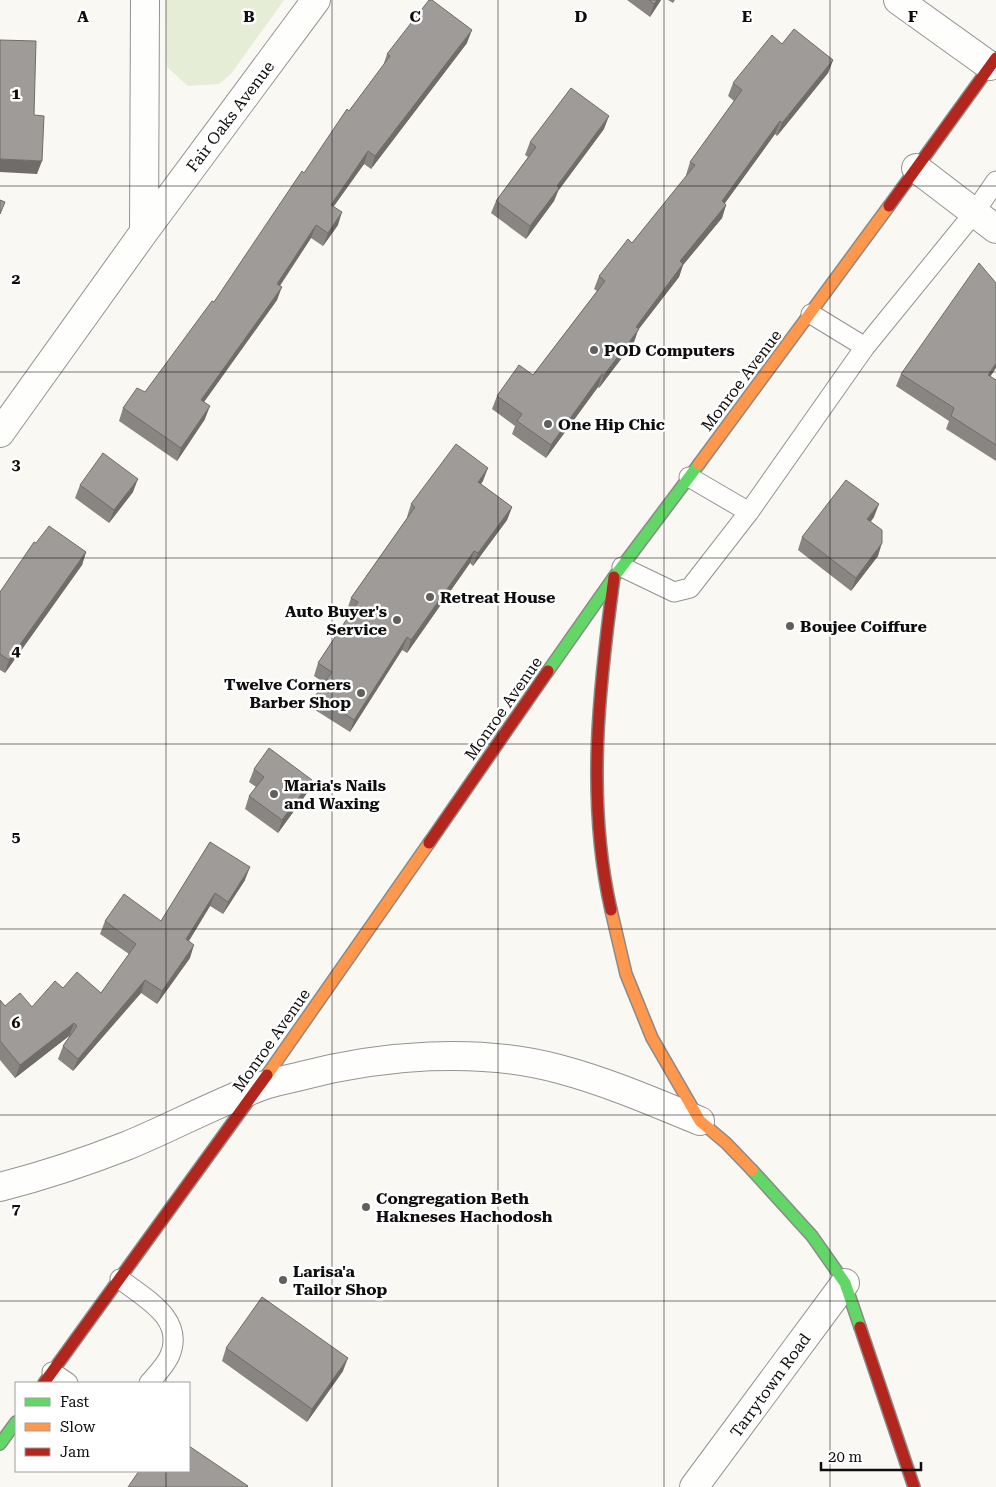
<svg xmlns="http://www.w3.org/2000/svg" width="996" height="1487" font-family="'Roboto Serif',serif">
	<rect width="100%" height="100%" fill="#faf8f3"/>
	<path fill="#e6edd6" d="M 166,0 L 284,0 L 231,74 L 219,84 L 188,86 L 167,67 Z"/>
	<g fill="none" stroke-linecap="round" stroke-linejoin="round">
		<g stroke="#949391" stroke-width="21">
			<path id="lane" d="M 811,314 L 865,347 L 974,213 L 996,181
				M 689,477 L 749,512 L 865,347
				M 622,567 L 674,592 L 690,588 L 749,512
				M 120,1279 C 144,1298 185,1318 170,1355 C 166,1365 156,1375 149,1383
				M 52,1372 L 68,1383"/>
		</g>
		<g stroke="#949391" stroke-width="30">
			<path id="street" d="M 898,0 L 990,66
				M 916,168 L 996,229
				M 144,232 L 145,0
				M 0,433 L 144,232 L 316,0
				M 0,1187 C 43,1176 85,1162 126,1146 C 170,1128 212,1105 257,1088 C 271,1082 286,1080 301,1076 C 380,1055 479,1047 559,1069 C 608,1082 654,1102 700,1121
				M 694,1487 L 845,1283"/>
		</g>
		<g stroke="#8b8a88" stroke-width="14">
			<path id="fast" d="M 548,671 L 614,577 L 699,464
				M 752,1170 L 812,1236 L 845,1283 L 860,1327
				M 0,1444 L 16,1422"/>
		</g>
		<g stroke="#8b8a88" stroke-width="14">
			<path id="slow" d="M 699,464 L 889,206
				M 611,910 L 626,974 L 652,1038 L 700,1121 L 726,1143 L 752,1170
				M 267,1075 L 429,843"/>
		</g>
		<g stroke="#8b8a88" stroke-width="14">
			<path id="jam" d="M 889,206 L 996,58
				M 429,843 L 548,671
				M 611,910 C 586,800 599,687 614,577
				M 860,1327 L 914,1487
				M 44,1383 L 267,1075"/>
		</g>
		<use href="#lane" stroke="#fefefd" stroke-width="19"/>
		<use href="#street" stroke="#fefefd" stroke-width="28"/>
		<use href="#fast" stroke="#63d668" stroke-width="11"/>
		<use href="#slow" stroke="#ff974d" stroke-width="11"/>
		<use href="#jam" stroke="#b3261e" stroke-width="11"/>
	</g>
	<path fill="#888583" d="M 627,0 L 661,0 L 650,17 Z
		M 668,0 L 675,0 L 673,3 Z
		M 467,43 L 371,169 L 364,164 L 334,206 L 338,225 L 323,246 L 311,238 L 280,286 L 277,300 L 204,402 L 205,419 L 177,461 L 119,421 L 123,408 L 145,392 L 214,302 L 304,173 L 349,111 L 383,66 L 387,54 Z
		M 782,44 L 833,60 L 828,73 L 777,136 L 775,134 L 725,203 L 726,205 L 722,218 L 683,265 L 679,277 L 638,330 L 634,342 L 599,388 L 598,387 L 546,458 L 512,434 L 515,426 L 492,409 L 497,396 L 533,375 L 597,291 L 594,289 L 599,276 L 632,243 L 687,176 L 686,175 L 690,162 L 734,101 L 728,96 L 733,83 Z
		M 604,129 L 558,191 L 554,201 L 526,239 L 491,213 L 496,201 L 528,157 L 525,155 L 530,142 Z
		M 901,374 L 991,377 L 996,380 L 996,461 L 946,429 L 949,421 L 896,386 Z
		M 483,481 L 481,484 L 512,507 L 507,520 L 473,566 L 470,563 L 407,653 L 402,650 L 350,732 L 312,708 L 316,695 L 324,683 L 314,676 L 318,663 L 351,613 L 347,610 L 351,598 L 407,518 L 407,517 L 411,504 Z
		M 80,485 L 133,492 L 109,523 L 75,498 Z
		M 874,517 L 871,521 L 878,556 L 851,591 L 798,550 L 802,537 Z
		M 36,543 L 86,552 L 82,565 L 5,673 L 0,670 L 0,592 Z
		M 254,769 L 312,780 L 307,793 L 278,833 L 245,809 L 249,796 L 256,787 L 249,782 Z
		M 210,842 L 245,880 L 223,914 L 210,906 L 189,941 L 190,958 L 157,1004 L 141,993 L 73,1071 L 58,1059 L 63,1046 L 69,1037 L 69,1036 L 15,1078 L 0,1060 L 0,1000 L 5,1006 L 32,1007 L 63,988 L 101,993 L 129,954 L 100,934 L 105,921 L 161,921 Z
		M 226,1348 L 343,1371 L 307,1422 L 222,1361 Z"/>
	<path fill="#6f6c6a" d="M 657,0 L 661,0 L 650,17 L 654,4 Z
		M 472,30 L 467,43 L 371,169 L 375,156 Z
		M 833,60 L 828,73 L 777,136 L 782,123 Z
		M 609,116 L 604,129 L 558,191 L 554,201 L 526,239 L 530,226 L 557,186 Z
		M 780,121 L 775,134 L 717,214 L 722,201 Z
		M 368,151 L 364,164 L 326,217 L 331,205 Z
		M 0,159 L 42,161 L 37,174 L 0,172 Z
		M 726,205 L 722,218 L 683,265 L 679,277 L 638,330 L 634,342 L 599,388 L 604,375 L 680,261 Z
		M 342,212 L 338,225 L 323,246 L 328,233 Z
		M 316,225 L 311,238 L 272,297 L 277,284 Z
		M 282,287 L 277,300 L 196,413 L 201,400 Z
		M 996,363 L 996,368 L 983,388 L 988,375 Z
		M 602,374 L 598,387 L 546,458 L 551,445 Z
		M 210,406 L 205,419 L 177,461 L 181,448 Z
		M 488,468 L 483,481 L 473,495 L 478,482 Z
		M 138,479 L 133,492 L 109,523 L 114,510 Z
		M 879,504 L 874,517 L 863,532 L 867,519 Z
		M 512,507 L 507,520 L 473,566 L 478,553 Z
		M 882,543 L 878,556 L 851,591 L 856,578 Z
		M 474,551 L 470,563 L 407,653 L 411,640 Z
		M 86,552 L 82,565 L 5,673 L 9,660 Z
		M 407,637 L 402,650 L 350,732 L 354,720 Z
		M 312,780 L 307,793 L 278,833 L 282,820 Z
		M 250,867 L 245,880 L 223,914 L 228,902 Z
		M 215,893 L 210,906 L 182,952 L 186,939 Z
		M 194,945 L 190,958 L 157,1004 L 162,991 Z
		M 145,980 L 141,993 L 73,1071 L 78,1059 Z
		M 74,1023 L 69,1036 L 15,1078 L 20,1065 Z
		M 348,1358 L 343,1371 L 307,1422 L 312,1409 Z"/>
	<path fill="#9e9b98" stroke="#6f6c6a" d="M 429,0 L 432,0 L 472,30 L 375,156 L 368,151 L 331,205 L 342,212 L 328,233 L 316,225 L 277,284 L 282,287 L 201,400 L 210,406 L 181,448 L 123,408 L 137,388 L 145,392 L 212,301 L 214,302 L 302,171 L 304,173 L 347,109 L 349,111 L 390,56 L 387,54 Z
		M 649,0 L 657,0 L 654,4 Z
		M 794,29 L 833,60 L 782,123 L 780,121 L 722,201 L 726,205 L 680,261 L 683,264 L 636,327 L 639,329 L 604,375 L 602,374 L 551,445 L 517,421 L 522,414 L 497,396 L 519,365 L 533,375 L 605,281 L 599,276 L 628,239 L 632,243 L 695,165 L 690,162 L 742,90 L 733,83 L 772,35 L 782,44 Z
		M 0,40 L 36,41 L 34,115 L 44,116 L 42,161 L 0,159 Z
		M 571,88 L 609,116 L 557,186 L 559,188 L 530,226 L 496,201 L 536,147 L 530,142 Z
		M 0,200 L 5,202 L 0,214 Z
		M 979,263 L 996,283 L 996,363 L 988,375 L 996,380 L 996,445 L 951,416 L 954,408 L 901,374 Z
		M 456,444 L 488,468 L 478,482 L 512,507 L 478,553 L 474,551 L 411,640 L 407,637 L 354,720 L 316,695 L 332,672 L 318,663 L 358,602 L 351,598 L 415,507 L 411,504 Z
		M 103,453 L 138,479 L 114,510 L 80,485 Z
		M 846,480 L 879,504 L 867,519 L 882,530 L 882,543 L 856,578 L 802,537 Z
		M 49,526 L 86,552 L 9,660 L 0,654 L 0,592 L 34,542 L 36,543 Z
		M 269,748 L 312,780 L 282,820 L 249,796 L 264,777 L 254,769 Z
		M 210,842 L 250,867 L 228,902 L 215,893 L 186,939 L 194,945 L 162,991 L 145,980 L 78,1059 L 63,1046 L 77,1026 L 74,1023 L 20,1065 L 0,1041 L 0,1000 L 5,1006 L 20,993 L 32,1007 L 55,981 L 63,988 L 77,972 L 101,993 L 136,944 L 105,921 L 124,894 L 161,921 Z
		M 262,1297 L 348,1358 L 312,1409 L 226,1348 Z
		M 189,1446 L 248,1486 L 247,1487 L 128,1487 L 139,1471 L 189,1471 Z"/>
	<path fill="none" stroke="#0e0e0e" stroke-width="1" stroke-opacity="0.55" d="M 166,0 L 166,1383M 332,0 L 332,1487M 498,0 L 498,1487M 664,0 L 664,1487M 830,0 L 830,1487M 0,186 L 996,186M 0,372 L 996,372M 0,558 L 996,558M 0,744 L 996,744M 0,929 L 996,929M 0,1115 L 996,1115M 0,1301 L 996,1301M 166,1471 L 166,1487"/>
	<g fill="#61605e" stroke="#fff" stroke-width="2">
		<circle cx="594" cy="350" r="5"/>
		<circle cx="548" cy="424" r="5"/>
		<circle cx="430" cy="597" r="5"/>
		<circle cx="397" cy="620" r="5"/>
		<circle cx="790" cy="626" r="5"/>
		<circle cx="361" cy="693" r="5"/>
		<circle cx="274" cy="794" r="5"/>
		<circle cx="366" cy="1207" r="5"/>
		<circle cx="283" cy="1280" r="5"/>
	</g>
	<g text-anchor="middle" stroke-width="5" stroke-linejoin="round" paint-order="stroke">
		<g font-size="16" fill="#0e0e0e" stroke="#fff">
			<text transform="translate(230 116) rotate(-53)" y="6">Fair Oaks Avenue</text>
			<text transform="translate(741 380) rotate(-53)" y="6">Monroe Avenue</text>
			<text transform="translate(503 708) rotate(-55)" y="6">Monroe Avenue</text>
			<text transform="translate(271 1040) rotate(-55)" y="6">Monroe Avenue</text>
			<text transform="translate(770 1385) rotate(-54)" y="6">Tarrytown Road</text>
		</g>
		<g font-size="16" font-weight="bold" fill="#0e0e0e" stroke="#fff" text-anchor="start">
			<text x="604" y="356">POD Computers</text>
			<text x="558" y="430">One Hip Chic</text>
			<text x="440" y="603">Retreat House</text>
			<text x="387" y="617" text-anchor="end">Auto Buyer's<tspan x="387" dy="18">Service</tspan></text>
			<text x="800" y="632">Boujee Coiffure</text>
			<text x="351" y="690" text-anchor="end">Twelve Corners<tspan x="351" dy="18">Barber Shop</tspan></text>
			<text x="284" y="791">Maria's Nails<tspan x="284" dy="18">and Waxing</tspan></text>
			<text x="376" y="1204">Congregation Beth<tspan x="376" dy="18">Hakneses Hachodosh</tspan></text>
			<text x="293" y="1277">Larisa'a<tspan x="293" dy="18">Tailor Shop</tspan></text>
		</g>
	</g>
	<g font-size="16" text-anchor="middle" font-weight="bold" fill="#0e0e0e" stroke="#fff" stroke-width="5" stroke-linejoin="round" paint-order="stroke">
		<text x="83" y="22">A</text>
		<text x="249" y="22">B</text>
		<text x="415" y="22">C</text>
		<text x="581" y="22">D</text>
		<text x="747" y="22">E</text>
		<text x="913" y="22">F</text>
		<text x="16" y="99">1</text>
		<text x="16" y="284">2</text>
		<text x="16" y="470">3</text>
		<text x="16" y="656">4</text>
		<text x="16" y="842">5</text>
		<text x="16" y="1028">6</text>
		<text x="16" y="1214">7</text>
	</g>
	<rect x="15" y="1382" width="175" height="90" fill="#ffffff" stroke="#9f9f9f"/>
	<rect x="25" y="1398" width="25" height="8" fill="#63d668" stroke="#9f9f9f"/>
	<text x="60" y="1407" font-size="15" fill="#0e0e0e">Fast</text>
	<rect x="25" y="1423" width="25" height="8" fill="#ff974d" stroke="#9f9f9f"/>
	<text x="60" y="1432" font-size="15" fill="#0e0e0e">Slow</text>
	<rect x="25" y="1448" width="25" height="8" fill="#b3261e" stroke="#9f9f9f"/>
	<text x="60" y="1457" font-size="15" fill="#0e0e0e">Jam</text>
	<path d="M821 1462v8h100v-8" fill="none" stroke="#0e0e0e" stroke-width="2.5"/>
	<text x="828" y="1462" font-size="15" fill="#0e0e0e" stroke="#ffffff" stroke-width="4" paint-order="stroke">20 m</text>
</svg>
